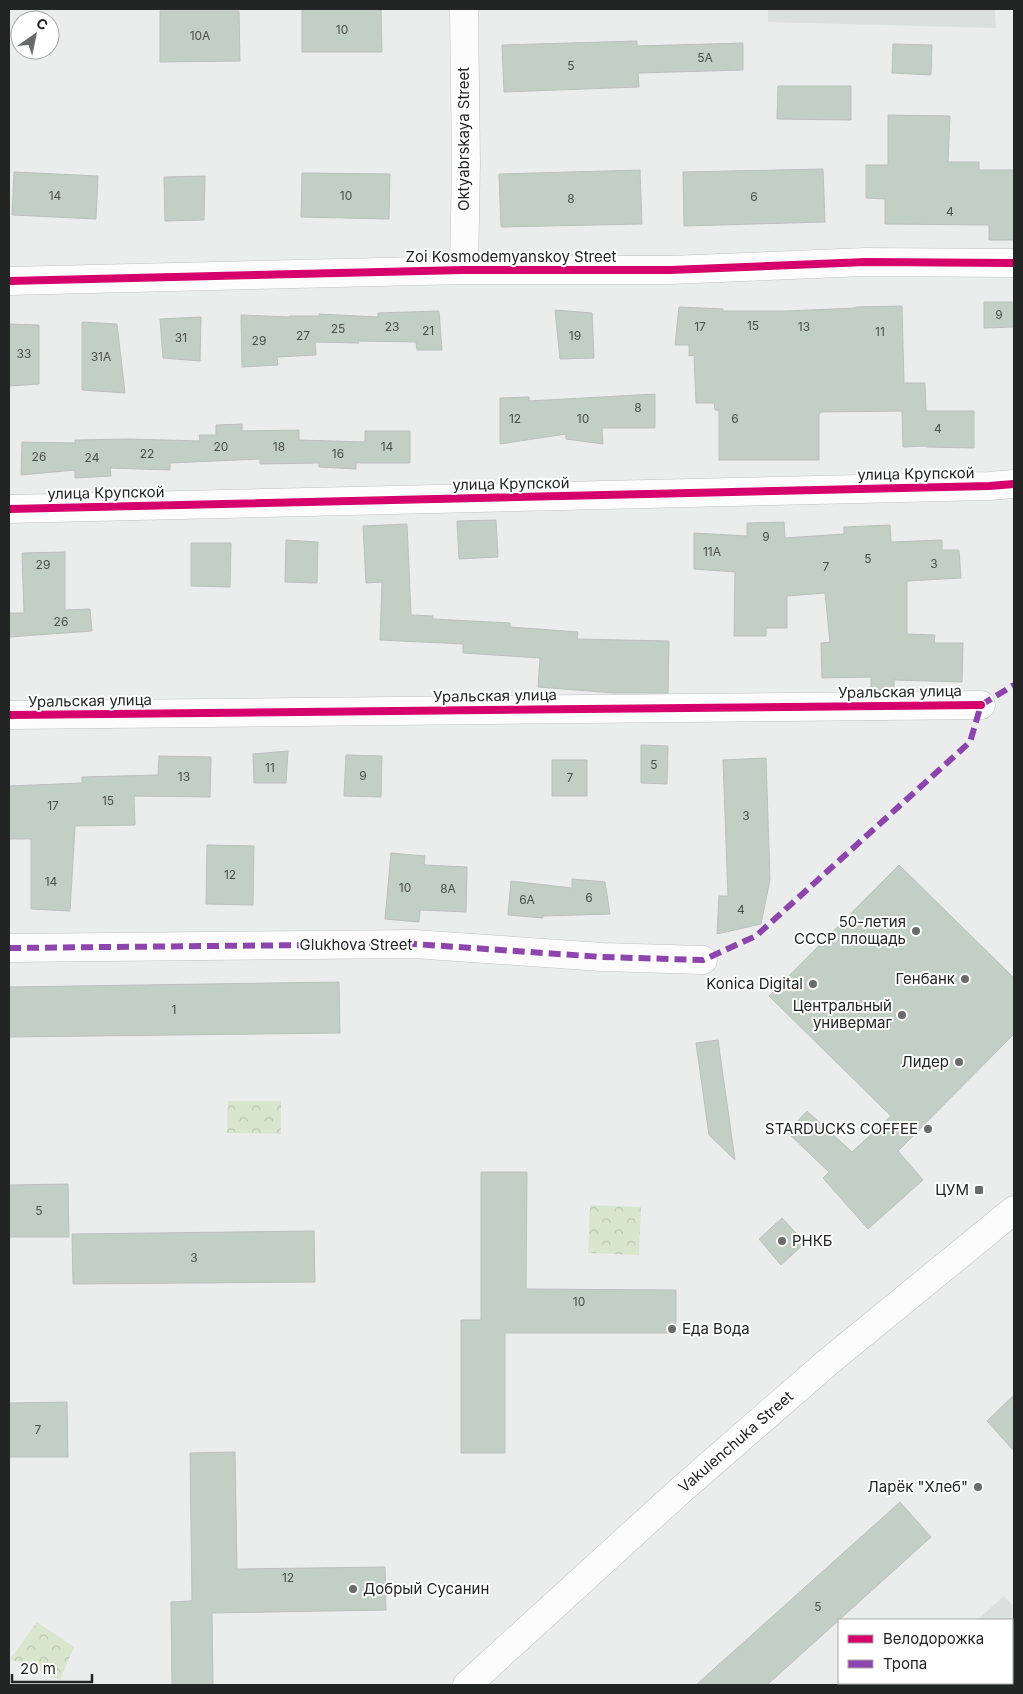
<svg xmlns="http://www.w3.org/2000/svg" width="1023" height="1694" font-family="Inter,sans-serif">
	<defs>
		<pattern id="park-crowns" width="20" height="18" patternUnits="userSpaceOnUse" patternTransform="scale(1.25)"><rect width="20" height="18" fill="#d9e6ce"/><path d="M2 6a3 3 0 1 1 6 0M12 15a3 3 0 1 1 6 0" fill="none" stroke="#bac5b1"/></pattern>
	</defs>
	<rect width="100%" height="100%" fill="#ebedec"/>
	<path fill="#d9e0dd" d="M 768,9 L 995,9 L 996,28 L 768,22 Z
		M 1004,1596 L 1014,1607 L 1014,1685 L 905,1685 L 908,1683 L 1012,1683 L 1012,1620 L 977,1620 Z"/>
	<path fill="url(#park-crowns)" d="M 228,1101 L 281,1101 L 281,1134 L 227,1133 Z
		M 590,1205 L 641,1207 L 639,1255 L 588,1253 Z
		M 37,1622 L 74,1647 L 60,1680 L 10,1659 Z"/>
	<path fill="#c2cfc4" stroke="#bdbfbe" d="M 302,9 L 381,9 L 382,52 L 302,52 Z
		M 160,11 L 239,11 L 240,61 L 160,62 Z
		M 637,41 L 637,46 L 743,43 L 743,70 L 638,73 L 639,87 L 504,92 L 502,45 Z
		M 893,44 L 932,45 L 931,75 L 892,73 Z
		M 778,86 L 851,86 L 851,120 L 777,119 Z
		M 888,115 L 950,116 L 948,162 L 979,162 L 979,170 L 1014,170 L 1014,240 L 989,240 L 989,225 L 885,224 L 885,199 L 866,198 L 866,165 L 888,165 Z
		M 823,169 L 825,222 L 684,226 L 683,172 Z
		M 640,170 L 642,224 L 501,227 L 499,174 Z
		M 14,172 L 98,176 L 96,219 L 12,215 Z
		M 302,173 L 390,174 L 389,219 L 301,217 Z
		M 205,176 L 204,220 L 165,221 L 164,177 Z
		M 984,302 L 1014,302 L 1014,327 L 984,328 Z
		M 902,306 L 904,383 L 925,383 L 926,411 L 974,411 L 974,448 L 926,447 L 926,446 L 903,447 L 902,411 L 821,412 L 819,414 L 819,460 L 719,460 L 719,410 L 715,410 L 714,403 L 696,403 L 694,355 L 689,356 L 689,345 L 675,345 L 679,307 L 723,309 L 723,311 L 787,311 L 856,308 L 856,307 Z
		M 555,310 L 592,313 L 594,358 L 560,359 Z
		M 439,311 L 442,350 L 417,350 L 416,342 L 358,341 L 359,343 L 315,342 L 316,355 L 277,357 L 278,365 L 242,367 L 241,315 L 289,317 L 289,316 L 319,316 L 319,314 L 378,317 L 378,313 Z
		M 201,317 L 200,361 L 163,358 L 160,319 Z
		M 82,322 L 117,324 L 125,393 L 82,390 Z
		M 9,324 L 39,325 L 39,384 L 9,386 Z
		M 655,394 L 655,428 L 602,428 L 603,444 L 566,439 L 566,434 L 500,444 L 500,398 L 529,397 L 529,401 Z
		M 242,424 L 242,431 L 299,430 L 299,440 L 365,442 L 365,431 L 410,431 L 410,463 L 356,463 L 356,469 L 319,467 L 319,463 L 260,464 L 260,459 L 170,463 L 170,470 L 110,468 L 111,476 L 75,478 L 75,470 L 21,475 L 22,442 L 75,443 L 75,440 L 129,439 L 200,441 L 199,435 L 216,435 L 216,425 Z
		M 496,520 L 498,557 L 459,559 L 457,521 Z
		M 784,522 L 785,538 L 844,534 L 844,527 L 890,525 L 891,542 L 942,540 L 942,550 L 959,550 L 961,578 L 907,581 L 907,634 L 935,635 L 934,643 L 963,643 L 962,682 L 894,680 L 894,690 L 871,690 L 871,677 L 822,678 L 821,643 L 830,642 L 825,593 L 787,596 L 787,628 L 766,628 L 766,636 L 734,636 L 735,572 L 694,569 L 694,533 L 747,536 L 747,523 Z
		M 407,524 L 411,615 L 433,616 L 433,619 L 510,623 L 510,627 L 578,632 L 577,639 L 669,641 L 668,693 L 614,693 L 538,687 L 540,658 L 463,653 L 463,644 L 380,640 L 382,582 L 366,583 L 363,526 Z
		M 286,540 L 318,542 L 317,583 L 285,582 Z
		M 191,543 L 231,543 L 230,587 L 191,586 Z
		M 65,552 L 65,610 L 90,609 L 92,631 L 9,637 L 9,613 L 24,613 L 22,553 Z
		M 641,745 L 668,746 L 667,784 L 641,783 Z
		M 288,751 L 286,783 L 254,783 L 253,754 Z
		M 346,755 L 382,756 L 381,797 L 344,796 Z
		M 159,756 L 211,757 L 210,797 L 134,796 L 135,825 L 75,826 L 70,911 L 31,909 L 31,839 L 9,839 L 9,786 L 82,783 L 82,777 L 158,775 Z
		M 766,758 L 770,880 L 761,924 L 717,934 L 719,896 L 728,896 L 723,760 Z
		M 552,760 L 587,760 L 587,796 L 552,796 Z
		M 207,845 L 254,846 L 253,905 L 206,904 Z
		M 391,853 L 425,856 L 424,865 L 467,867 L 466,912 L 420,910 L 419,922 L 385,919 Z
		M 899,865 L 1014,978 L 1014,1034 L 898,1151 L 923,1180 L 868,1229 L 823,1178 L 829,1172 L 787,1132 L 807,1111 L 852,1152 L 891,1116 L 769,996 Z
		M 572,879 L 605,882 L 610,914 L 543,916 L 543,918 L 508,915 L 511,881 L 572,888 Z
		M 339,982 L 340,1033 L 9,1037 L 9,987 Z
		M 718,1040 L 735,1160 L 709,1135 L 696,1043 Z
		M 481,1172 L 527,1172 L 526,1289 L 676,1290 L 676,1333 L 505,1333 L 505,1453 L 461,1453 L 461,1320 L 481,1320 Z
		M 68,1184 L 69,1237 L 9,1237 L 9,1185 Z
		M 782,1218 L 805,1243 L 781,1265 L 759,1239 Z
		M 314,1231 L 315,1282 L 73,1284 L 72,1234 Z
		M 1014,1395 L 1014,1451 L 987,1421 Z
		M 67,1402 L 68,1457 L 9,1457 L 9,1403 Z
		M 235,1452 L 237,1569 L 385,1567 L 386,1610 L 212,1613 L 213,1685 L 172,1685 L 171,1602 L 192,1601 L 190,1453 Z
		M 900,1502 L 931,1537 L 767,1685 L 696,1685 Z"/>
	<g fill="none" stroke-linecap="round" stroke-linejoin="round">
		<g stroke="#bfc1c0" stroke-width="29">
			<path id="minor" d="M 464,9 L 466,163 L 464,270
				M 9,281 L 464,270 L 670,270 L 866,262 L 1014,263
				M 9,509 L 989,486 L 1014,484
				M 9,715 L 981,705
				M 9,948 L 414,944 L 602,957 L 703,960"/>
		</g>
		<g stroke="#bfc1c0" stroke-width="29">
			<path id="major" d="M 467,1685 L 682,1489 L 828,1362 L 1014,1210"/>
		</g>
		<use href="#minor" stroke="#fcfcfc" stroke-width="28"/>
		<use href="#major" stroke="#fcfcfc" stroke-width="28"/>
		<path stroke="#8e44ad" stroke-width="6" stroke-dasharray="12 6" stroke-linecap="butt" d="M 9,948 L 414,944 L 602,957 L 703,960 L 756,936 L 970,742 L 981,705 L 1014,685"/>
		<g stroke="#fff" stroke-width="11">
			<path id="cycleway" d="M 9,281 L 464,270 L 670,270 L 866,262 L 1014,263
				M 9,509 L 989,486 L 1014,484
				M 9,715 L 981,705"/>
		</g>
		<use href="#cycleway" stroke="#d6006c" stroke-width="8"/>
	</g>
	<g fill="#696a6a" stroke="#fff" stroke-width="2">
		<circle cx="916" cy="931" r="5"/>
		<circle cx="965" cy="979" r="5"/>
		<circle cx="813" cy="984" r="5"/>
		<circle cx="902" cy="1015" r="5"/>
		<circle cx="959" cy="1062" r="5"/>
		<circle cx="928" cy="1129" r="5"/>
		<rect x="974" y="1185" width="10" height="10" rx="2.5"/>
		<circle cx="782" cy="1241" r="5"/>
		<circle cx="672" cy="1329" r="5"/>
		<circle cx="978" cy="1487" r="5"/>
		<circle cx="353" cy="1589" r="5"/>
	</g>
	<g text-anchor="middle" stroke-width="4" stroke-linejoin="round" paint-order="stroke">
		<g font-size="12" fill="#4b4f4c">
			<text x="342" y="34">10</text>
			<text x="200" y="40">10А</text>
			<text x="705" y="62">5А</text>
			<text x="571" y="70">5</text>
			<text x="55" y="200">14</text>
			<text x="346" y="200">10</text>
			<text x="754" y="201">6</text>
			<text x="571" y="203">8</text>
			<text x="950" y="216">4</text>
			<text x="999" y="319">9</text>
			<text x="753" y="330">15</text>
			<text x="392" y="331">23</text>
			<text x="700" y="331">17</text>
			<text x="804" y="331">13</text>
			<text x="338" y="333">25</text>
			<text x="428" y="335">21</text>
			<text x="880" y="336">11</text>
			<text x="303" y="340">27</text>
			<text x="575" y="340">19</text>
			<text x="181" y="342">31</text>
			<text x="259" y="345">29</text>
			<text x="24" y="358">33</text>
			<text x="101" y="361">31А</text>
			<text x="638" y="412">8</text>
			<text x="515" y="423">12</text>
			<text x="583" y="423">10</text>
			<text x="735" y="423">6</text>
			<text x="938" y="433">4</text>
			<text x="221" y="451">20</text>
			<text x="279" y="451">18</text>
			<text x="387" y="451">14</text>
			<text x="147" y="458">22</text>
			<text x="338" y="458">16</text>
			<text x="39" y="461">26</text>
			<text x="92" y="462">24</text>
			<text x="766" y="541">9</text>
			<text x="712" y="556">11А</text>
			<text x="868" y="563">5</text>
			<text x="934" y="568">3</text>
			<text x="43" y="569">29</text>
			<text x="826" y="571">7</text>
			<text x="61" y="626">26</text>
			<text x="654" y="769">5</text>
			<text x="270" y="772">11</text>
			<text x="363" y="780">9</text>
			<text x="184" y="781">13</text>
			<text x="570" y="782">7</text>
			<text x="108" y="805">15</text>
			<text x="53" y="810">17</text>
			<text x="746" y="820">3</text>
			<text x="230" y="879">12</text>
			<text x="51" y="886">14</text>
			<text x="405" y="892">10</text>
			<text x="448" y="893">8А</text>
			<text x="589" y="902">6</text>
			<text x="527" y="904">6А</text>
			<text x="741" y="914">4</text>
			<text x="174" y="1014">1</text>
			<text x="39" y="1215">5</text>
			<text x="194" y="1262">3</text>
			<text x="579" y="1306">10</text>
			<text x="38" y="1434">7</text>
			<text x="288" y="1582">12</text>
			<text x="818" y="1611">5</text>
		</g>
		<g font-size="15" fill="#232424" stroke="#fff">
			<text transform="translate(464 139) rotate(-90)" y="5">Oktyabrskaya Street</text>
			<text x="511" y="262">Zoi Kosmodemyanskoy Street</text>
			<text transform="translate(916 474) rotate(-1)" y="5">улица Крупской</text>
			<text transform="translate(511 484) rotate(-1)" y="5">улица Крупской</text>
			<text transform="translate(106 493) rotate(-1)" y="5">улица Крупской</text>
			<text transform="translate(900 692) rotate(-1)" y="5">Уральская улица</text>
			<text transform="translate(495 696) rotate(-1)" y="5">Уральская улица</text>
			<text transform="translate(90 701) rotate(-1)" y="5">Уральская улица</text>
			<text x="356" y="950">Glukhova Street</text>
			<text transform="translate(736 1442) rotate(-41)" y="5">Vakulenchuka Street</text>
		</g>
		<g font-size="15" fill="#232424" stroke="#fff" text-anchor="end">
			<text x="906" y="927">50-летия<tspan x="906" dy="17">СССР площадь</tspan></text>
			<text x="955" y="984">Генбанк</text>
			<text x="803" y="989">Konica Digital</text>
			<text x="892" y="1011">Центральный<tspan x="892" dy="17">универмаг</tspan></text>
			<text x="949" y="1067">Лидер</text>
			<text x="918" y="1134">STARDUCKS COFFEE</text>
			<text x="969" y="1195">ЦУМ</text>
			<text x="792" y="1246" text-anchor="start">РНКБ</text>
			<text x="682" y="1334" text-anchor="start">Еда Вода</text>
			<text x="968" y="1492">Ларёк "Хлеб"</text>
			<text x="363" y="1594" text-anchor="start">Добрый Сусанин</text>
		</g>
	</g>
	<rect width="1023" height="1694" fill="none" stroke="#232424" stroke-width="20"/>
	<rect x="838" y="1619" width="175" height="65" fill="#ffffff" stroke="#a7a7a7"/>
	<rect x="848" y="1635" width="25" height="8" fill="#d6006c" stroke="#a7a7a7"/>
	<text x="883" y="1644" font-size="15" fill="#232424">Велодорожка</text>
	<rect x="848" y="1660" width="25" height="8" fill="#8e44ad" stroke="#a7a7a7"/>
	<text x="883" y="1669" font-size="15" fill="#232424">Тропа</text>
	<g transform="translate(35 35) rotate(33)"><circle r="24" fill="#ffffff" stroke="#a7a7a7"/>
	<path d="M0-4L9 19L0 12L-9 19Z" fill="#696a6a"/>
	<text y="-8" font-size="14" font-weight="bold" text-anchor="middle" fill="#232424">С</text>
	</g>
	<path d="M12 1674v8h80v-8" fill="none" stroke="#232424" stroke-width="2.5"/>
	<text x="20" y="1674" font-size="15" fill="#232424" stroke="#ffffff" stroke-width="4" paint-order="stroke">20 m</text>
</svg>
